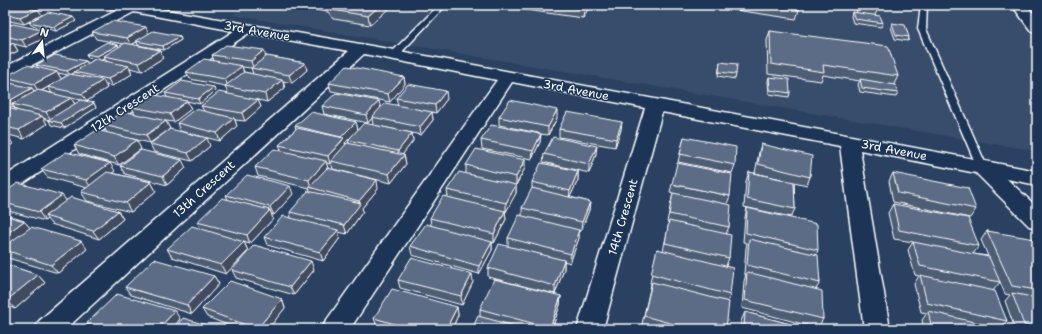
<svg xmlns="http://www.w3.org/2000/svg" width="1042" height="334" font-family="'Shantell Sans',sans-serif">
	<rect width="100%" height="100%" fill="#2a4161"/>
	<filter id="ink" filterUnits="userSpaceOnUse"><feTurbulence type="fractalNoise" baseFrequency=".025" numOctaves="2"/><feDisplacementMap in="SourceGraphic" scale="8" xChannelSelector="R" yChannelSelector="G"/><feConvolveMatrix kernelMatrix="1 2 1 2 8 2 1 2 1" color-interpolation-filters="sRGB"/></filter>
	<g filter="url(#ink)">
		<path fill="#394e6c" d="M 248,5 L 1010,5 L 1037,42 L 1037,151 L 232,15 Z"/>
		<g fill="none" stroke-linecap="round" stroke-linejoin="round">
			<g stroke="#fff" stroke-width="3">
				<path id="service" d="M 439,5 L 446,5 L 397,57 L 391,57 L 391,53 Z
					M 921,5 L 927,5 L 926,29 L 987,167 L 986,169 L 978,169 L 977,167 L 918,29 Z"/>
			</g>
			<g stroke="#fff" stroke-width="3">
				<path id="minor" d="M 108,5 L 138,5 L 394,50 L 1037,171 L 1037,185 L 1007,179 L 1037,207 L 1037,228 L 1029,226 L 976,173 L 860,150 L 890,329 L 864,329 L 840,146 L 662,112 L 603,329 L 577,329 L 645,108 L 512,82 L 350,329 L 322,329 L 326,321 L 497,80 L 364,54 L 66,329 L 35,329 L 39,321 L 349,51 L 249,33 L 12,191 L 5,193 L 5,176 L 234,31 L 134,12 L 11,76 L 5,78 L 5,67 L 118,10 L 110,8 Z"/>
			</g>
			<g stroke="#fff" stroke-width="3">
				<path id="tertiary" d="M 1012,5 L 1027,5 L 1037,18 L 1037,33 L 1031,31 Z"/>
			</g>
			<use href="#service" fill="#1d3557" fill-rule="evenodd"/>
			<use href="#minor" fill="#1d3557" fill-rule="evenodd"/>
			<use href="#tertiary" fill="#1d3557" fill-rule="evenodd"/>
		</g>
		<path fill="#4e5d73" stroke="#fff" fill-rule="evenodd" d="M 5,5 L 42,15 L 76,21 L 56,31 L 31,25 L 29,22 L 24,24 L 5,20 Z
			M 298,5 L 393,5 L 370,25 L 334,19 L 328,12 L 309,9 L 309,7 Z
			M 490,5 L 590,5 L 583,18 Z
			M 715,5 L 799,5 L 799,10 L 796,19 L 715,7 Z
			M 855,5 L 877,5 L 878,9 L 875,15 L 883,23 L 881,27 L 853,23 L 851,16 L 852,12 L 857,13 Z
			M 5,21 L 11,25 L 42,30 L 47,37 L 26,47 L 14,44 L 18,51 L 5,57 Z
			M 892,23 L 909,37 L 908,41 L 895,39 L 891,27 Z
			M 770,31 L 898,76 L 894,84 L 898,93 L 896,97 L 860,92 L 858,84 L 860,81 L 823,75 L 821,81 L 768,74 L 767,40 Z
			M 92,32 L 180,36 L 181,40 L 164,50 L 138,45 L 137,42 L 131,45 L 163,58 L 142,71 L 130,68 L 132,74 L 112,86 L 106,85 L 107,88 L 87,101 L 71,98 L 75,104 L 94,103 L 96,108 L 64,128 L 51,125 L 49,120 L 43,118 L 47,124 L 24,139 L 5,134 L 5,109 L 17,111 L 15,108 L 5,107 L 5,82 L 8,83 L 5,78 L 5,77 L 38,68 L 36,65 L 87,64 L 95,59 L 88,58 L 86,54 L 118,45 L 119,47 L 124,44 L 96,39 ZM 105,58 L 107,62 L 100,60 ZM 58,73 L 68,75 L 61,79 ZM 48,87 L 52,93 L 42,91 Z
			M 212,55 L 266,56 L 305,63 L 307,70 L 292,83 L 283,81 L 285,88 L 267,102 L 258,100 L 261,107 L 245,121 L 235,120 L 237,126 L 220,141 L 180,131 L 177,123 L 204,111 L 201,106 L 228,94 L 225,86 L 190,79 L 186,72 L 214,61 ZM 242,67 L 251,68 L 253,74 L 244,72 Z
			M 720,62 L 736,74 L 735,79 L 718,76 Z
			M 404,77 L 405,84 L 390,102 L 331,91 L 329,83 Z
			M 769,77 L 790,93 L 789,97 L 769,94 L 768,81 Z
			M 215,91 L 200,104 L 187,101 L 191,109 L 174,122 L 166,121 L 170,129 L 150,143 L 107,133 L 103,125 L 135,114 L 132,107 L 167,97 L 165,93 Z
			M 396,98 L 447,99 L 436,113 L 432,112 L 433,120 L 421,135 L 373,125 L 372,118 L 368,123 L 324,114 L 322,106 L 380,107 L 398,105 Z
			M 499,117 L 557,118 L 548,135 L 541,134 L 540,142 L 532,159 L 482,149 L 481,140 L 538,133 L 499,125 Z
			M 356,122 L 358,130 L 412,133 L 413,141 L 402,155 L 404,155 L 406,164 L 391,183 L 333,169 L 331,163 L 330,164 L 326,163 L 328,168 L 378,189 L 362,208 L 363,211 L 347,234 L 338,232 L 340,238 L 323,261 L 267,245 L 264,237 L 291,218 L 290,212 L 310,191 L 309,188 L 258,176 L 255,167 L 282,151 L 279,145 L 296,129 L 295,126 ZM 356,132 L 348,140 L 349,143 L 346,144 L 345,143 Z
			M 559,129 L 621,130 L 615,147 L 559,137 Z
			M 684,137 L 735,165 L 732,173 L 678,162 Z
			M 150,144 L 210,146 L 192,161 L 154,152 Z
			M 761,144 L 810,177 L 807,185 L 794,182 L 795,209 L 791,217 L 744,207 L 746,181 L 749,172 L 781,179 L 755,173 L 759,152 Z
			M 74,145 L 141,149 L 119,165 L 79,154 Z
			M 544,154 L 596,154 L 589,173 L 543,162 Z
			M 466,165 L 525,168 L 516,185 L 516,193 L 505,212 L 506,219 L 494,243 L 492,242 L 492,250 L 479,274 L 412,255 L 410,246 L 431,225 L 430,218 L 448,198 L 447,190 L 466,173 Z
			M 120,166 L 186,168 L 167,185 L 125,174 Z
			M 41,169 L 115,171 L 112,173 L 151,182 L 156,191 L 131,212 L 87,201 L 81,192 L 87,188 L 47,177 Z
			M 578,171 L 578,180 L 570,197 L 590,202 L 589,210 L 581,231 L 579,231 L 579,238 L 570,263 L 564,261 L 564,269 L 555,294 L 488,277 L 488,268 L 508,246 L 508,238 L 522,216 L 522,208 L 532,190 L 532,182 Z
			M 893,173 L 976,209 L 970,218 L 893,202 L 889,181 Z
			M 672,184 L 730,196 L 727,204 L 729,227 L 726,234 L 729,258 L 726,266 L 730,295 L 728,302 L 726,329 L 659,329 L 642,324 L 651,284 L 650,283 L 657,249 L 663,251 L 669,223 L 667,222 L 673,193 L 670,192 Z
			M 5,192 L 66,200 L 118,211 L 123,219 L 99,239 L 51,224 L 47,219 L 45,221 L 5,210 Z
			M 293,194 L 274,215 L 271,214 L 273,219 L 250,244 L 243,242 L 244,242 L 248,251 L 226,274 L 172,257 L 167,249 L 201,229 L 197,222 L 228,200 L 226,195 Z
			M 893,204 L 979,246 L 973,254 L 988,256 L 981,240 L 987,231 L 1037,243 L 1037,329 L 1015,329 L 1005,301 L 1010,295 L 1005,294 L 1000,282 L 993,291 L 1007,321 L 1000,328 L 1003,329 L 924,329 L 922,320 L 927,313 L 921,312 L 914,284 L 919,276 L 915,275 L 908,250 L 913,242 L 894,239 L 888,213 Z
			M 747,208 L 818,250 L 816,255 L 820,283 L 816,289 L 823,319 L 818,328 L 742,308 L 744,281 L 746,274 L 744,274 L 746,248 L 747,243 L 743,242 L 745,217 Z
			M 5,215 L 24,221 L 30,228 L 87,249 L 58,273 L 8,258 L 5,254 Z
			M 5,264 L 38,275 L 45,283 L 15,309 L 5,305 Z
			M 232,270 L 314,270 L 294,295 L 236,278 Z
			M 214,276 L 219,284 L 192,314 L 131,295 L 125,287 Z
			M 398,280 L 473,282 L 462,305 L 400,288 Z
			M 561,296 L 560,305 L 552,329 L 472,329 L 480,317 L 480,309 Z
			M 282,299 L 285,308 L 268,329 L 238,329 L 207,317 L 202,309 Z
			M 457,307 L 458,315 L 452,329 L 384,329 L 377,327 L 374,318 Z
			M 745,312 L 809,329 L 741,329 L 741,321 Z
			M 180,319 L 172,329 L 90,329 L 86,324 Z"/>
		<path fill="#404c5e" stroke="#fff" d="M 381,5 L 393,5 L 370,25 L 368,16 Z
			M 586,5 L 590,5 L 583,18 L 584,9 Z
			M 38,9 L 42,15 L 24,24 L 20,17 Z
			M 73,17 L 76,21 L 56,31 L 54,27 Z
			M 8,21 L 13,28 L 5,32 L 5,23 Z
			M 146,27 L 149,35 L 131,45 L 127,38 Z
			M 42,30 L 47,37 L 26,47 L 22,40 Z
			M 180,36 L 181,40 L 164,50 L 163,46 Z
			M 13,43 L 18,51 L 5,57 L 5,48 Z
			M 118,45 L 120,49 L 104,56 L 105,58 L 100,61 L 97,56 Z
			M 160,50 L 163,58 L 142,71 L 139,63 Z
			M 264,50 L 266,58 L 253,68 L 251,61 Z
			M 86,61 L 88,65 L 74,72 L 74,73 L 70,75 L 67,71 Z
			M 305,63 L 307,70 L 292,83 L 289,75 Z
			M 129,66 L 132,74 L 112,86 L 108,79 Z
			M 242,66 L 244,74 L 228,86 L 225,79 Z
			M 57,72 L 62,80 L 48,87 L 39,92 L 34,84 Z
			M 404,77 L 405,84 L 390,102 L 388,94 Z
			M 103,80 L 107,88 L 87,101 L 82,94 Z
			M 282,80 L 285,88 L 267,102 L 265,94 Z
			M 214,87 L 215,91 L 200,104 L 198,99 Z
			M 32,88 L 37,96 L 12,104 L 15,108 L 15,109 L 9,101 Z
			M 446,91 L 447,99 L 436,113 L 435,105 Z
			M 71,98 L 76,106 L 51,120 L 46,112 Z
			M 258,100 L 261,107 L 245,121 L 242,113 Z
			M 187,101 L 191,109 L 174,122 L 170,114 Z
			M 379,101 L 381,109 L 372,117 L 372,118 L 368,123 L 366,115 Z
			M 94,103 L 96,108 L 64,128 L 61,123 Z
			M 557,110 L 557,118 L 548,135 L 548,127 Z
			M 432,112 L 433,120 L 421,135 L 420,127 Z
			M 42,116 L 47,124 L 24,139 L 19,130 Z
			M 234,118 L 237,126 L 220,141 L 217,133 Z
			M 166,121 L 170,129 L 150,143 L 146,135 Z
			M 356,122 L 358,130 L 345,143 L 346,147 L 331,161 L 331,163 L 330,164 L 328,156 L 342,141 L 341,137 Z
			M 622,122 L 621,130 L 615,147 L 616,139 Z
			M 412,133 L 413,141 L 399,159 L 398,151 Z
			M 541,134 L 540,142 L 532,159 L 533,151 Z
			M 7,135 L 13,144 L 5,149 L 5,137 Z
			M 207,138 L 210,146 L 192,161 L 188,153 Z
			M 137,140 L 141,149 L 119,165 L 114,157 Z
			M 597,146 L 596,154 L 589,173 L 589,164 Z
			M 404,155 L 406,164 L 391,183 L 389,174 Z
			M 182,160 L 186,168 L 167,185 L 163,176 Z
			M 525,160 L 525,168 L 516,185 L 516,177 Z
			M 326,161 L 328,169 L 311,188 L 309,180 Z
			M 110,163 L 115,171 L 92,189 L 86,180 Z
			M 578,171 L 578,180 L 569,199 L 570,191 Z
			M 377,180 L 378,189 L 362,208 L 363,211 L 347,234 L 344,225 L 360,203 L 359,201 Z
			M 151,182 L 156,191 L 131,212 L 126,203 Z
			M 516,185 L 516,193 L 506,212 L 506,203 Z
			M 290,186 L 293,194 L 274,215 L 270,207 Z
			M 62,195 L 68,203 L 45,216 L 47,219 L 45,221 L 39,212 Z
			M 590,202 L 589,210 L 581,231 L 582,222 Z
			M 270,210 L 273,219 L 250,244 L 247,235 Z
			M 118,211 L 123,219 L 99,239 L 93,231 Z
			M 505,211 L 506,219 L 494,243 L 494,234 Z
			M 24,221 L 31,229 L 5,249 L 5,235 Z
			M 338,230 L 340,238 L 323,261 L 320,252 Z
			M 579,230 L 579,238 L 570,263 L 571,254 Z
			M 81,241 L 87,249 L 58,273 L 51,265 Z
			M 244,242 L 248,251 L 226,274 L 221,265 Z
			M 492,242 L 492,250 L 479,274 L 479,266 Z
			M 564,260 L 564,269 L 555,294 L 555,286 Z
			M 311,261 L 314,270 L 294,295 L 290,287 Z
			M 472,274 L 473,282 L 462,305 L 461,296 Z
			M 38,275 L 45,283 L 15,309 L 7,300 Z
			M 214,276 L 219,284 L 192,314 L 187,305 Z
			M 561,296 L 560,305 L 552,329 L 550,329 Z
			M 282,299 L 285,308 L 268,329 L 257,329 Z
			M 457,307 L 458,315 L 452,329 L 446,329 Z
			M 175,311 L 180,319 L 172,329 L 158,329 Z"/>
		<path fill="#5b6c86" stroke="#fff" d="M 5,5 L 18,5 L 38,9 L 20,17 L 5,14 Z
			M 328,5 L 381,5 L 368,16 L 332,10 Z
			M 555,5 L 586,5 L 584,9 Z
			M 764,5 L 799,5 L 799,10 Z
			M 859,5 L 877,5 L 878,9 L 860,6 Z
			M 48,12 L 73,17 L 54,27 L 29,22 Z
			M 852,12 L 880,16 L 883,23 L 855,19 Z
			M 112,21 L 146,27 L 127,38 L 92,32 Z
			M 892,23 L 905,25 L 909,37 L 896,35 Z
			M 13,24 L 42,30 L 22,40 L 5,36 L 5,27 Z
			M 153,31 L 180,36 L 163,46 L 136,41 Z
			M 770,31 L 888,46 L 898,76 L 823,65 L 824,72 L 771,64 Z
			M 5,42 L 13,43 L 5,48 Z
			M 107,42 L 118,45 L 97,56 L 86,54 Z
			M 125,43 L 160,50 L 139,63 L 104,56 Z
			M 226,45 L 264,50 L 251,61 L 212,55 Z
			M 55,55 L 86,61 L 67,71 L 36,65 Z
			M 267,56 L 305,63 L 289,75 L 251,68 Z
			M 95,59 L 129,66 L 108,79 L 74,72 Z
			M 204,59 L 242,66 L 225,79 L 186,72 Z
			M 720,62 L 737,64 L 736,74 L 719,72 Z
			M 27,65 L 57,72 L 34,84 L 5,77 Z
			M 347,66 L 404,77 L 388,94 L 329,83 Z
			M 244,72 L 282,80 L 265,94 L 225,86 Z
			M 70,74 L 103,80 L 82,94 L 48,87 Z
			M 769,77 L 789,79 L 790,93 L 770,90 Z
			M 860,79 L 895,85 L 898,93 L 862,88 Z
			M 182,81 L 214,87 L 198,99 L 165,93 Z
			M 5,82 L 32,88 L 9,101 L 5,100 Z
			M 408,84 L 446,91 L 435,105 L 396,98 Z
			M 38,90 L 71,98 L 46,112 L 12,104 Z
			M 219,92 L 258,100 L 242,113 L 201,106 Z
			M 336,93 L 379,101 L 366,115 L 322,106 Z
			M 150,94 L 187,101 L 170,114 L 132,107 Z
			M 81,100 L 94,103 L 61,123 L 48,120 Z
			M 510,100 L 557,110 L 548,127 L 499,117 Z
			M 385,103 L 432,112 L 420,127 L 372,117 Z
			M 6,108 L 42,116 L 19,130 L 5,127 L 5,109 Z
			M 195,109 L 234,118 L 217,133 L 177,123 Z
			M 123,111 L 166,121 L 146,135 L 103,125 Z
			M 311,112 L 356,122 L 341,137 L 295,126 Z
			M 567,112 L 622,122 L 616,139 L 559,129 Z
			M 364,123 L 412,133 L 398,151 L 348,140 Z
			M 491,125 L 541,134 L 533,151 L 481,140 Z
			M 297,128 L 344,138 L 328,156 L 279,145 Z
			M 170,129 L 207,138 L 188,153 L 150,144 Z
			M 97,130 L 137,140 L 114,157 L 74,145 Z
			M 553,137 L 597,146 L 589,164 L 544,154 Z
			M 684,137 L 736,147 L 735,165 L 680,154 Z
			M 347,143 L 404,155 L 389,174 L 331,161 Z
			M 761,144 L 812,156 L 810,177 L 758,164 Z
			M 274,149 L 326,161 L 309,180 L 255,167 Z
			M 476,149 L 525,160 L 516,177 L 466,165 Z
			M 141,150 L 182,160 L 163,176 L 120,166 Z
			M 66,152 L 110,163 L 86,180 L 41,169 Z
			M 541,163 L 578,171 L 570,191 L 532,182 Z
			M 677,163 L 732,174 L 730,196 L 672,184 Z
			M 327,168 L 377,180 L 359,201 L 309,187 Z
			M 107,172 L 151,182 L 126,203 L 81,192 Z
			M 459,172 L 516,185 L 506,203 L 447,190 Z
			M 749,172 L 794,182 L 795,209 L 747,199 Z
			M 893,173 L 968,188 L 976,209 L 898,193 Z
			M 247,175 L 290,186 L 270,207 L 226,195 Z
			M 18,183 L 62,195 L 39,212 L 5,203 L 5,192 Z
			M 532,188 L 590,202 L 582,222 L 522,208 Z
			M 308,191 L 361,203 L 344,225 L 290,212 Z
			M 673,193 L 731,205 L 729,227 L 669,214 Z
			M 443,196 L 505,211 L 494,234 L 430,218 Z
			M 71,197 L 118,211 L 93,231 L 45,216 Z
			M 222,198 L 270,210 L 247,235 L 197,222 Z
			M 893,204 L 968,218 L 979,246 L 899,230 Z
			M 747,208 L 817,224 L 818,250 L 746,233 Z
			M 5,215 L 24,221 L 5,235 Z
			M 519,215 L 579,230 L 571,254 L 508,238 Z
			M 283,216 L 338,230 L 320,252 L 264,237 Z
			M 669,221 L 731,235 L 729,258 L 665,243 Z
			M 426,224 L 492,242 L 479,266 L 410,246 Z
			M 192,226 L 244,242 L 221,265 L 167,249 Z
			M 31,227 L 81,241 L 51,265 L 5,250 L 5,246 Z
			M 987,231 L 1035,239 L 1037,243 L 1037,290 L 1012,286 Z
			M 749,239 L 818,255 L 820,283 L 747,265 Z
			M 913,242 L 989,257 L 1000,282 L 920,266 Z
			M 499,244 L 564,260 L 555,286 L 488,268 Z
			M 254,245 L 311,261 L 290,287 L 232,270 Z
			M 657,249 L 733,268 L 730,295 L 651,274 Z
			M 411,258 L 472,274 L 461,296 L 398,280 Z
			M 154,259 L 214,276 L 187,305 L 125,287 Z
			M 5,264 L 38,275 L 7,300 L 5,299 Z
			M 747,272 L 822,291 L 823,319 L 745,300 Z
			M 920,275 L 995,291 L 1007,321 L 927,303 Z
			M 494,279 L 561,296 L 550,328 L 480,309 Z
			M 230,281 L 282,299 L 257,329 L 202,309 Z
			M 652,282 L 729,302 L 726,329 L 692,329 L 644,316 Z
			M 392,289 L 457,307 L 446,329 L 412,329 L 374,318 Z
			M 1012,293 L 1037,298 L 1037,328 L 1024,325 Z
			M 117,294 L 175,311 L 158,329 L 101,329 L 86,324 Z
			M 928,311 L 1003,329 L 932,329 Z
			M 745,312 L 809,329 L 744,329 Z
			M 478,316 L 526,329 L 472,329 Z
			M 183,318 L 219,329 L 174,329 Z"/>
	</g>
	<g text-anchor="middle" stroke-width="3" stroke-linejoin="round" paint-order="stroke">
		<g font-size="12" fill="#fff" stroke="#1d3557">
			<text transform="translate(257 31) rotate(10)" y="4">3rd Avenue</text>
			<text transform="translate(576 90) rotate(11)" y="4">3rd Avenue</text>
			<text transform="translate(125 108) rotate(-33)" y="4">12th Crescent</text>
			<text transform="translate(894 150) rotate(11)" y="4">3rd Avenue</text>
			<text transform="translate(204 189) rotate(-42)" y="4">13th Crescent</text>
			<text transform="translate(623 217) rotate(-74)" y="4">14th Crescent</text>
		</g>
	</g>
	<rect width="1042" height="334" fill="none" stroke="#1d3557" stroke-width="20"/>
	<rect x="10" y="10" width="1022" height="314" fill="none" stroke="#fff" stroke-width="1.5" filter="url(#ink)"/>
	<g transform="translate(42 42) rotate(15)" stroke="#1d3557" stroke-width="3" paint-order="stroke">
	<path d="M0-3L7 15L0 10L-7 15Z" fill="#ffffff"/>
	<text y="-6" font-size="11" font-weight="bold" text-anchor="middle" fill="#ffffff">N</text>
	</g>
</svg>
